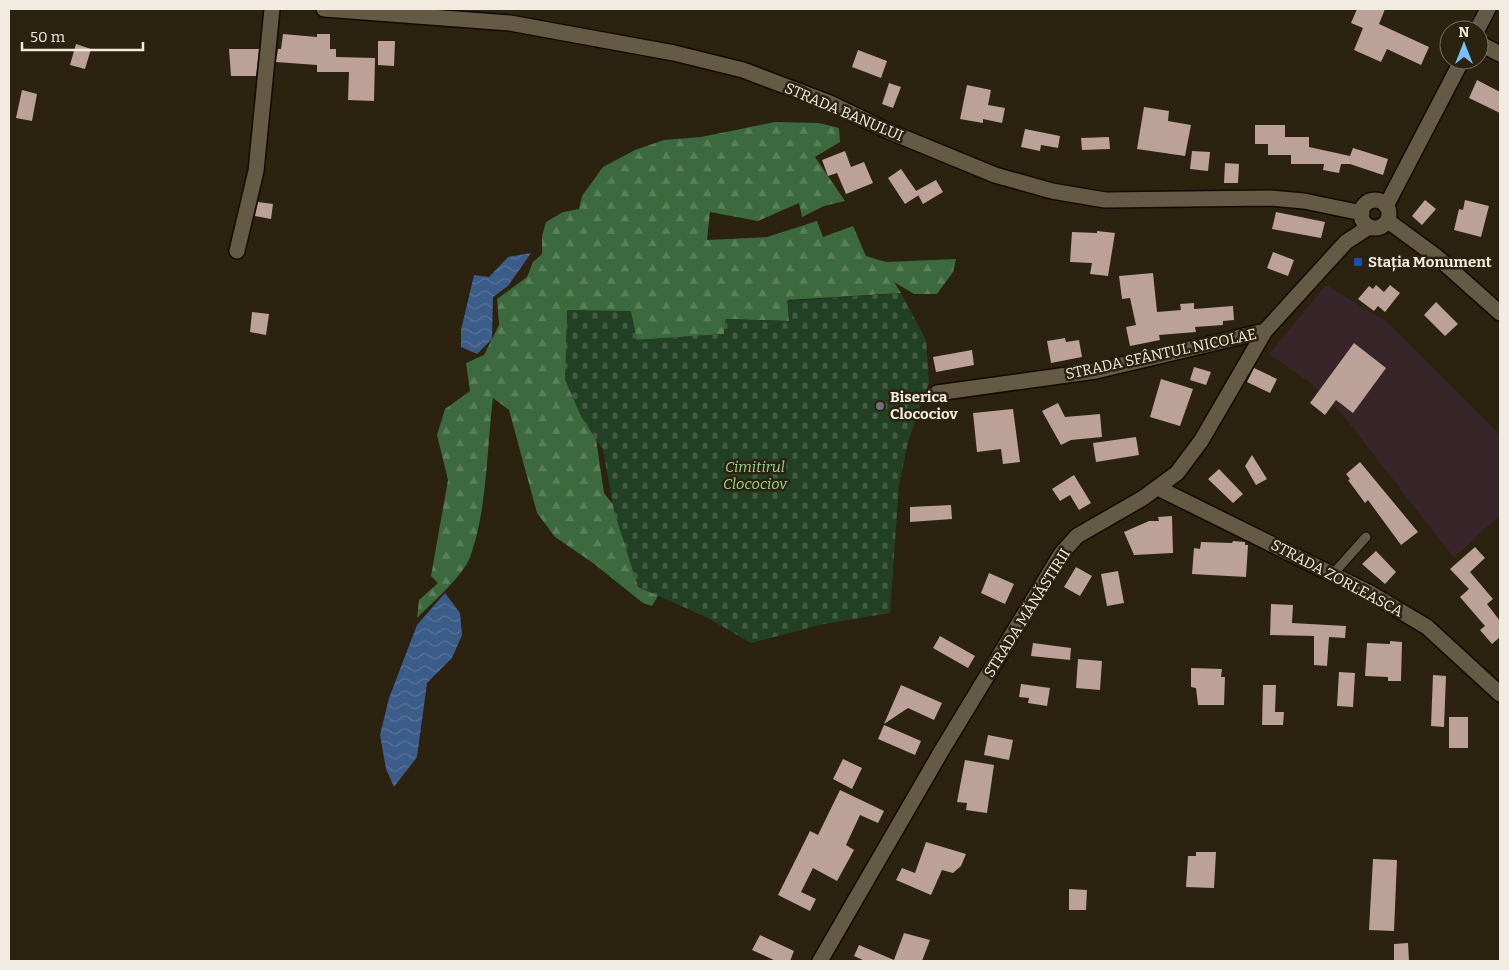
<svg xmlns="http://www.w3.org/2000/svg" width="1509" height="970" font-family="Bitter,serif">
	<defs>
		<pattern id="forest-firs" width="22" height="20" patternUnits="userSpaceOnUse" patternTransform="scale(1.25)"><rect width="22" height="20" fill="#3d693f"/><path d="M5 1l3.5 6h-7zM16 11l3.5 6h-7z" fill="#5a7f5a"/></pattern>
		<pattern id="cemetery-stones" width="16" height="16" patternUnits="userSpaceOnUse" patternTransform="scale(1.25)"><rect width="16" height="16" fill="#224023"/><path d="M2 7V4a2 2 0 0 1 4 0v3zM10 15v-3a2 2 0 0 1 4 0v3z" fill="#435c43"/></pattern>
		<pattern id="water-waves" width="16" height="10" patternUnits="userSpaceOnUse" patternTransform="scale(1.25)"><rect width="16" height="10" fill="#3c5c89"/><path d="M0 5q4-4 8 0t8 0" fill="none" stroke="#597499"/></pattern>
	</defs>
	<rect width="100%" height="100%" fill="#2b2210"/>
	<path fill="#382529" d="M 1326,285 L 1387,322 L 1500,435 L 1500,515 L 1454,558 L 1343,415 L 1311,383 L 1269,354 Z"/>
	<path fill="url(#forest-firs)" d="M 775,122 L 819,123 L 839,128 L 840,142 L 815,157 L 845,201 L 824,206 L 802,217 L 799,203 L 758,221 L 710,212 L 707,240 L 767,237 L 817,221 L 823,237 L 853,226 L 866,256 L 886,262 L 956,259 L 953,272 L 937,294 L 914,294 L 894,282 L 901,293 L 788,300 L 789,321 L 726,319 L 724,334 L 637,340 L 580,414 L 596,439 L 604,493 L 623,517 L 665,584 L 652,606 L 643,603 L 593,563 L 555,537 L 537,513 L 509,410 L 493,398 C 487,445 487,513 470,557 C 464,575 431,604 417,618 L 419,600 L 438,583 L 431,576 L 448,480 L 437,435 L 445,409 L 470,391 L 466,363 L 484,355 L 499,325 L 497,299 L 527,277 L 533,262 L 542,254 L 542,236 L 546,222 L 563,212 L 579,209 L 582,196 L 603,167 L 635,150 L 664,140 L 701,137 Z"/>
	<path fill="url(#cemetery-stones)" d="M 901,293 L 926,340 L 929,383 L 908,442 L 899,485 L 890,613 L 824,624 L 751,643 L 706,617 L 638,587 L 614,511 L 603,450 L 580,414 L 565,380 L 567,310 L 631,311 L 637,340 L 724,334 L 726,319 L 789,321 L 787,301 Z"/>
	<path fill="url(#water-waves)" d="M 531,253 L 508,286 L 493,297 L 492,339 L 477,354 L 461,347 L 461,330 L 474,275 L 489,277 L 508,257 Z
		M 445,593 L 460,613 L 462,635 L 452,658 L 427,683 L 417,757 L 394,787 L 386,769 L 380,735 L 389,698 L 417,625 Z"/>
	<path fill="#bca199" d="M 1357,9 L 1385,9 L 1379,24 L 1429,47 L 1421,65 L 1387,49 L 1381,62 L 1354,50 L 1363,28 L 1351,23 Z
		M 283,34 L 317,37 L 317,34 L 330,34 L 330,49 L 336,49 L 336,57 L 375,58 L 374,101 L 348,100 L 349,72 L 317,72 L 317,65 L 276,62 L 278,49 L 281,49 Z
		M 378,41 L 395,41 L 394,66 L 378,65 Z
		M 76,44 L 91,49 L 85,69 L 70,65 Z
		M 229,49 L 259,49 L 256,76 L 231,76 Z
		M 858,50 L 887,61 L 881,78 L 852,67 Z
		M 1477,80 L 1500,92 L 1500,113 L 1469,98 Z
		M 889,83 L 901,87 L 893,108 L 882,104 Z
		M 967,85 L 991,90 L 988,105 L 1005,108 L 1002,123 L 983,119 L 983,123 L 960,119 Z
		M 22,90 L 37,94 L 32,121 L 16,118 Z
		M 1144,107 L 1169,111 L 1168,121 L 1191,125 L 1185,156 L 1137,149 Z
		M 1255,125 L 1285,125 L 1285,137 L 1309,137 L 1309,147 L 1350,156 L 1353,148 L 1388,159 L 1383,175 L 1350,164 L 1341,164 L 1339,173 L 1323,170 L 1324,164 L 1291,164 L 1291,155 L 1268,155 L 1268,144 L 1255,144 Z
		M 1025,129 L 1060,136 L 1058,148 L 1041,145 L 1040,151 L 1021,147 Z
		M 1109,137 L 1110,149 L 1082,150 L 1081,138 Z
		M 845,151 L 851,167 L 864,162 L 873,183 L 846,194 L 837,173 L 828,176 L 822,160 Z
		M 1192,151 L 1210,152 L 1208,171 L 1190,169 Z
		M 1225,163 L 1239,164 L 1238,183 L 1224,183 Z
		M 901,169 L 919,195 L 905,204 L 888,178 Z
		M 936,180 L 943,192 L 923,204 L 916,191 Z
		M 1425,200 L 1436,209 L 1422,225 L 1412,216 Z
		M 1465,200 L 1489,206 L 1481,237 L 1454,230 L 1459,209 L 1463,210 Z
		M 258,202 L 273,204 L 271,219 L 255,216 Z
		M 1276,212 L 1325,222 L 1321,238 L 1272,229 Z
		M 1097,231 L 1115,233 L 1108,276 L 1090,274 L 1092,263 L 1070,262 L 1072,232 L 1097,233 Z
		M 1273,252 L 1294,260 L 1288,276 L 1267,268 Z
		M 1153,273 L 1157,312 L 1181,310 L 1180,304 L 1194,303 L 1194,309 L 1233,306 L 1234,320 L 1223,321 L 1223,325 L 1195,327 L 1196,332 L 1159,335 L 1160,340 L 1130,346 L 1126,327 L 1136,325 L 1130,298 L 1122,299 L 1119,276 Z
		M 1376,285 L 1384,292 L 1390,285 L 1400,293 L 1385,312 L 1378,306 L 1374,311 L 1358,299 L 1369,286 L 1373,289 Z
		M 1436,302 L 1458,324 L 1445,336 L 1424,315 Z
		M 252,312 L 269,314 L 266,335 L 250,332 Z
		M 1065,338 L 1066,342 L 1079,340 L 1082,357 L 1051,363 L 1047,341 Z
		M 1354,343 L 1386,368 L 1353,413 L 1336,400 L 1325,415 L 1310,403 Z
		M 972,350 L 974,365 L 936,372 L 933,357 Z
		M 1194,367 L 1211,372 L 1206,385 L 1190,380 Z
		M 1254,368 L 1277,379 L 1270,393 L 1247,382 Z
		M 1161,379 L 1193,389 L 1180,426 L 1150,417 Z
		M 1058,403 L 1065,417 L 1100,414 L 1102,437 L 1071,440 L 1061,445 L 1042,411 Z
		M 1013,409 L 1020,462 L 1003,464 L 1001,449 L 977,452 L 973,413 Z
		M 1136,437 L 1139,455 L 1096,462 L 1093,443 Z
		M 1252,455 L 1267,479 L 1256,485 L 1245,466 Z
		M 1360,462 L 1418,532 L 1401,545 L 1368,500 L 1365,503 L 1348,480 L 1350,479 L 1346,474 Z
		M 1219,469 L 1243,494 L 1233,503 L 1208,479 Z
		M 1074,475 L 1091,503 L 1079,510 L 1070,495 L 1060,501 L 1052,489 Z
		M 951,505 L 952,519 L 910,522 L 910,507 Z
		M 1172,516 L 1173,553 L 1134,555 L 1124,532 L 1149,521 L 1159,521 L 1158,517 Z
		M 1233,541 L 1245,542 L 1245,545 L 1248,545 L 1246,577 L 1192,574 L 1194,548 L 1200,549 L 1201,542 L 1232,543 Z
		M 1475,547 L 1485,558 L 1470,572 L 1493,599 L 1487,604 L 1500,621 L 1500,637 L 1492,644 L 1480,630 L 1485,626 L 1460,597 L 1469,589 L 1450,569 Z
		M 1376,551 L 1396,572 L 1385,584 L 1362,564 Z
		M 1076,567 L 1092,576 L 1080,596 L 1064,587 Z
		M 1118,571 L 1124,603 L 1107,606 L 1101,574 Z
		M 989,573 L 1014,584 L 1005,604 L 981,593 Z
		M 1271,604 L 1293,605 L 1292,623 L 1346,626 L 1345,638 L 1329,637 L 1327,666 L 1314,665 L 1314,636 L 1270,635 Z
		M 940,636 L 975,656 L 968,668 L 933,648 Z
		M 1390,641 L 1402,642 L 1401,681 L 1388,681 L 1388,677 L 1365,676 L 1367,643 L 1390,644 Z
		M 1033,643 L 1071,648 L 1070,660 L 1031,656 Z
		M 1078,659 L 1102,661 L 1100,690 L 1076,688 Z
		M 1191,668 L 1222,669 L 1221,677 L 1225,677 L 1224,705 L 1198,705 L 1196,688 L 1191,687 Z
		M 1339,672 L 1355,673 L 1353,707 L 1337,706 Z
		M 1433,675 L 1446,676 L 1444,727 L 1431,726 Z
		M 1021,684 L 1050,688 L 1047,706 L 1028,703 L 1029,698 L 1019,697 Z
		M 901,685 L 942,703 L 934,720 L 908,708 L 884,724 Z
		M 1263,685 L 1276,685 L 1275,712 L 1284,712 L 1283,725 L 1262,725 Z
		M 1449,717 L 1468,717 L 1468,748 L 1449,748 Z
		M 884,725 L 921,741 L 915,755 L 878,739 Z
		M 988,735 L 1013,740 L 1009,760 L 984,755 Z
		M 843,759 L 862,768 L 852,789 L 833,779 Z
		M 965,760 L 994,765 L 987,813 L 966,810 L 967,803 L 957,802 Z
		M 840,790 L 884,811 L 878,823 L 860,815 L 846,845 L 854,850 L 837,881 L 813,868 L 801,892 L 816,899 L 810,911 L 778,895 L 810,831 L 818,835 Z
		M 926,842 L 966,854 L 961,866 L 953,873 L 942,870 L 931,895 L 896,880 L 902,868 L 915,873 Z
		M 1196,852 L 1216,852 L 1214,888 L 1186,887 L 1188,856 L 1196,856 Z
		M 1373,859 L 1397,860 L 1394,931 L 1369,930 Z
		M 1069,889 L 1087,890 L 1086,910 L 1069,910 Z
		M 904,933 L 930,940 L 922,961 L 865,961 L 854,956 L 859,945 L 894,960 Z
		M 760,935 L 794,951 L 790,961 L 776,961 L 752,950 Z
		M 1408,943 L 1409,961 L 1394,961 L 1394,944 Z"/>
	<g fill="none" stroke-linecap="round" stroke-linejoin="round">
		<g stroke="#130b00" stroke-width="11">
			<path id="lane" d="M 1333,574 L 1366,537"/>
		</g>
		<g stroke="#130b00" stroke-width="18">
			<path id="street" d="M 1479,43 L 1500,54
				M 237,251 L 256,171 L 272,9
				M 937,393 L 1096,371 L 1265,331
				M 1158,488 L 1370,593 L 1427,627 L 1500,694
				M 820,961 L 942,750 L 1061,554 L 1077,536 L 1143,498 L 1177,473 L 1201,441 L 1265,331 L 1346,242 L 1369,227"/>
		</g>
		<g stroke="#130b00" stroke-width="18">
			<path id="secondary" d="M 324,9 L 510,23 L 674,53 L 743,70 L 830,103 L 888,131 L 995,175 L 1052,191 L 1105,200 L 1270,198 L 1304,201 L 1362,213
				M 1477,30 L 1488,9
				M1361 214a14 14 0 1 1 28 0a14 14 0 1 1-28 0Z
				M 1386,206 L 1462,60
				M 1388,221 L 1437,257 L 1500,313"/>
		</g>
		<use href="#lane" stroke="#655a46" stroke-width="9"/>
		<use href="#street" stroke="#655a46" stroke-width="15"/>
		<use href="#secondary" stroke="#655a46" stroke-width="15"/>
	</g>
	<rect fill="#1a4fb4" stroke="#2b2210" stroke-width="2" x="1353" y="257" width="10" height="10" rx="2.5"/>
	<circle fill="#6b7280" stroke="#2b2210" stroke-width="2" cx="880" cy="406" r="5"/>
	<g text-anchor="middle" stroke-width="5" stroke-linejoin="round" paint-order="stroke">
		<g font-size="15" fill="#f1ebe0" stroke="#2b2210">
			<text transform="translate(844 112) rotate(23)" y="5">STRADA BANULUI</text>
			<text transform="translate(1161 354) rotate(-12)" y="5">STRADA SFÂNTUL NICOLAE</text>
			<text transform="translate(1337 578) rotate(28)" y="5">STRADA ZORLEASCA</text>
			<text transform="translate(1027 613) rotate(-58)" y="5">STRADA MĂNĂSTIRII</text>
		</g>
		<g font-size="15" font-weight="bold" fill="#f1ebe0" stroke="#2b2210" text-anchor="start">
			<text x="1368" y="267">Stația Monument</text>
			<text x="890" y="402">Biserica<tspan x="890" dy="17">Clocociov</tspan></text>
		</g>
		<g font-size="15" font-style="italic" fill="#94d795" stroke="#2b2210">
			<text x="755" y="472">Cimitirul<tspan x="755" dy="17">Clocociov</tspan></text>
		</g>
	</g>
	<rect width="1509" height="970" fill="none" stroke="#f1ebe0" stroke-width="20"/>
	<g transform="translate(1464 45)"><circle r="24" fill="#2b2210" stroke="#7a7263"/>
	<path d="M0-4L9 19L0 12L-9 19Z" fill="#7abff8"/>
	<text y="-8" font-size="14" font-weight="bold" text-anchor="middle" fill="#f1ebe0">N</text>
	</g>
	<path d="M22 42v8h121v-8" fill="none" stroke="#f1ebe0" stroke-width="2.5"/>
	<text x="30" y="42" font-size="15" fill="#f1ebe0" stroke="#2b2210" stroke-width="4" paint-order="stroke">50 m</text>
</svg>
